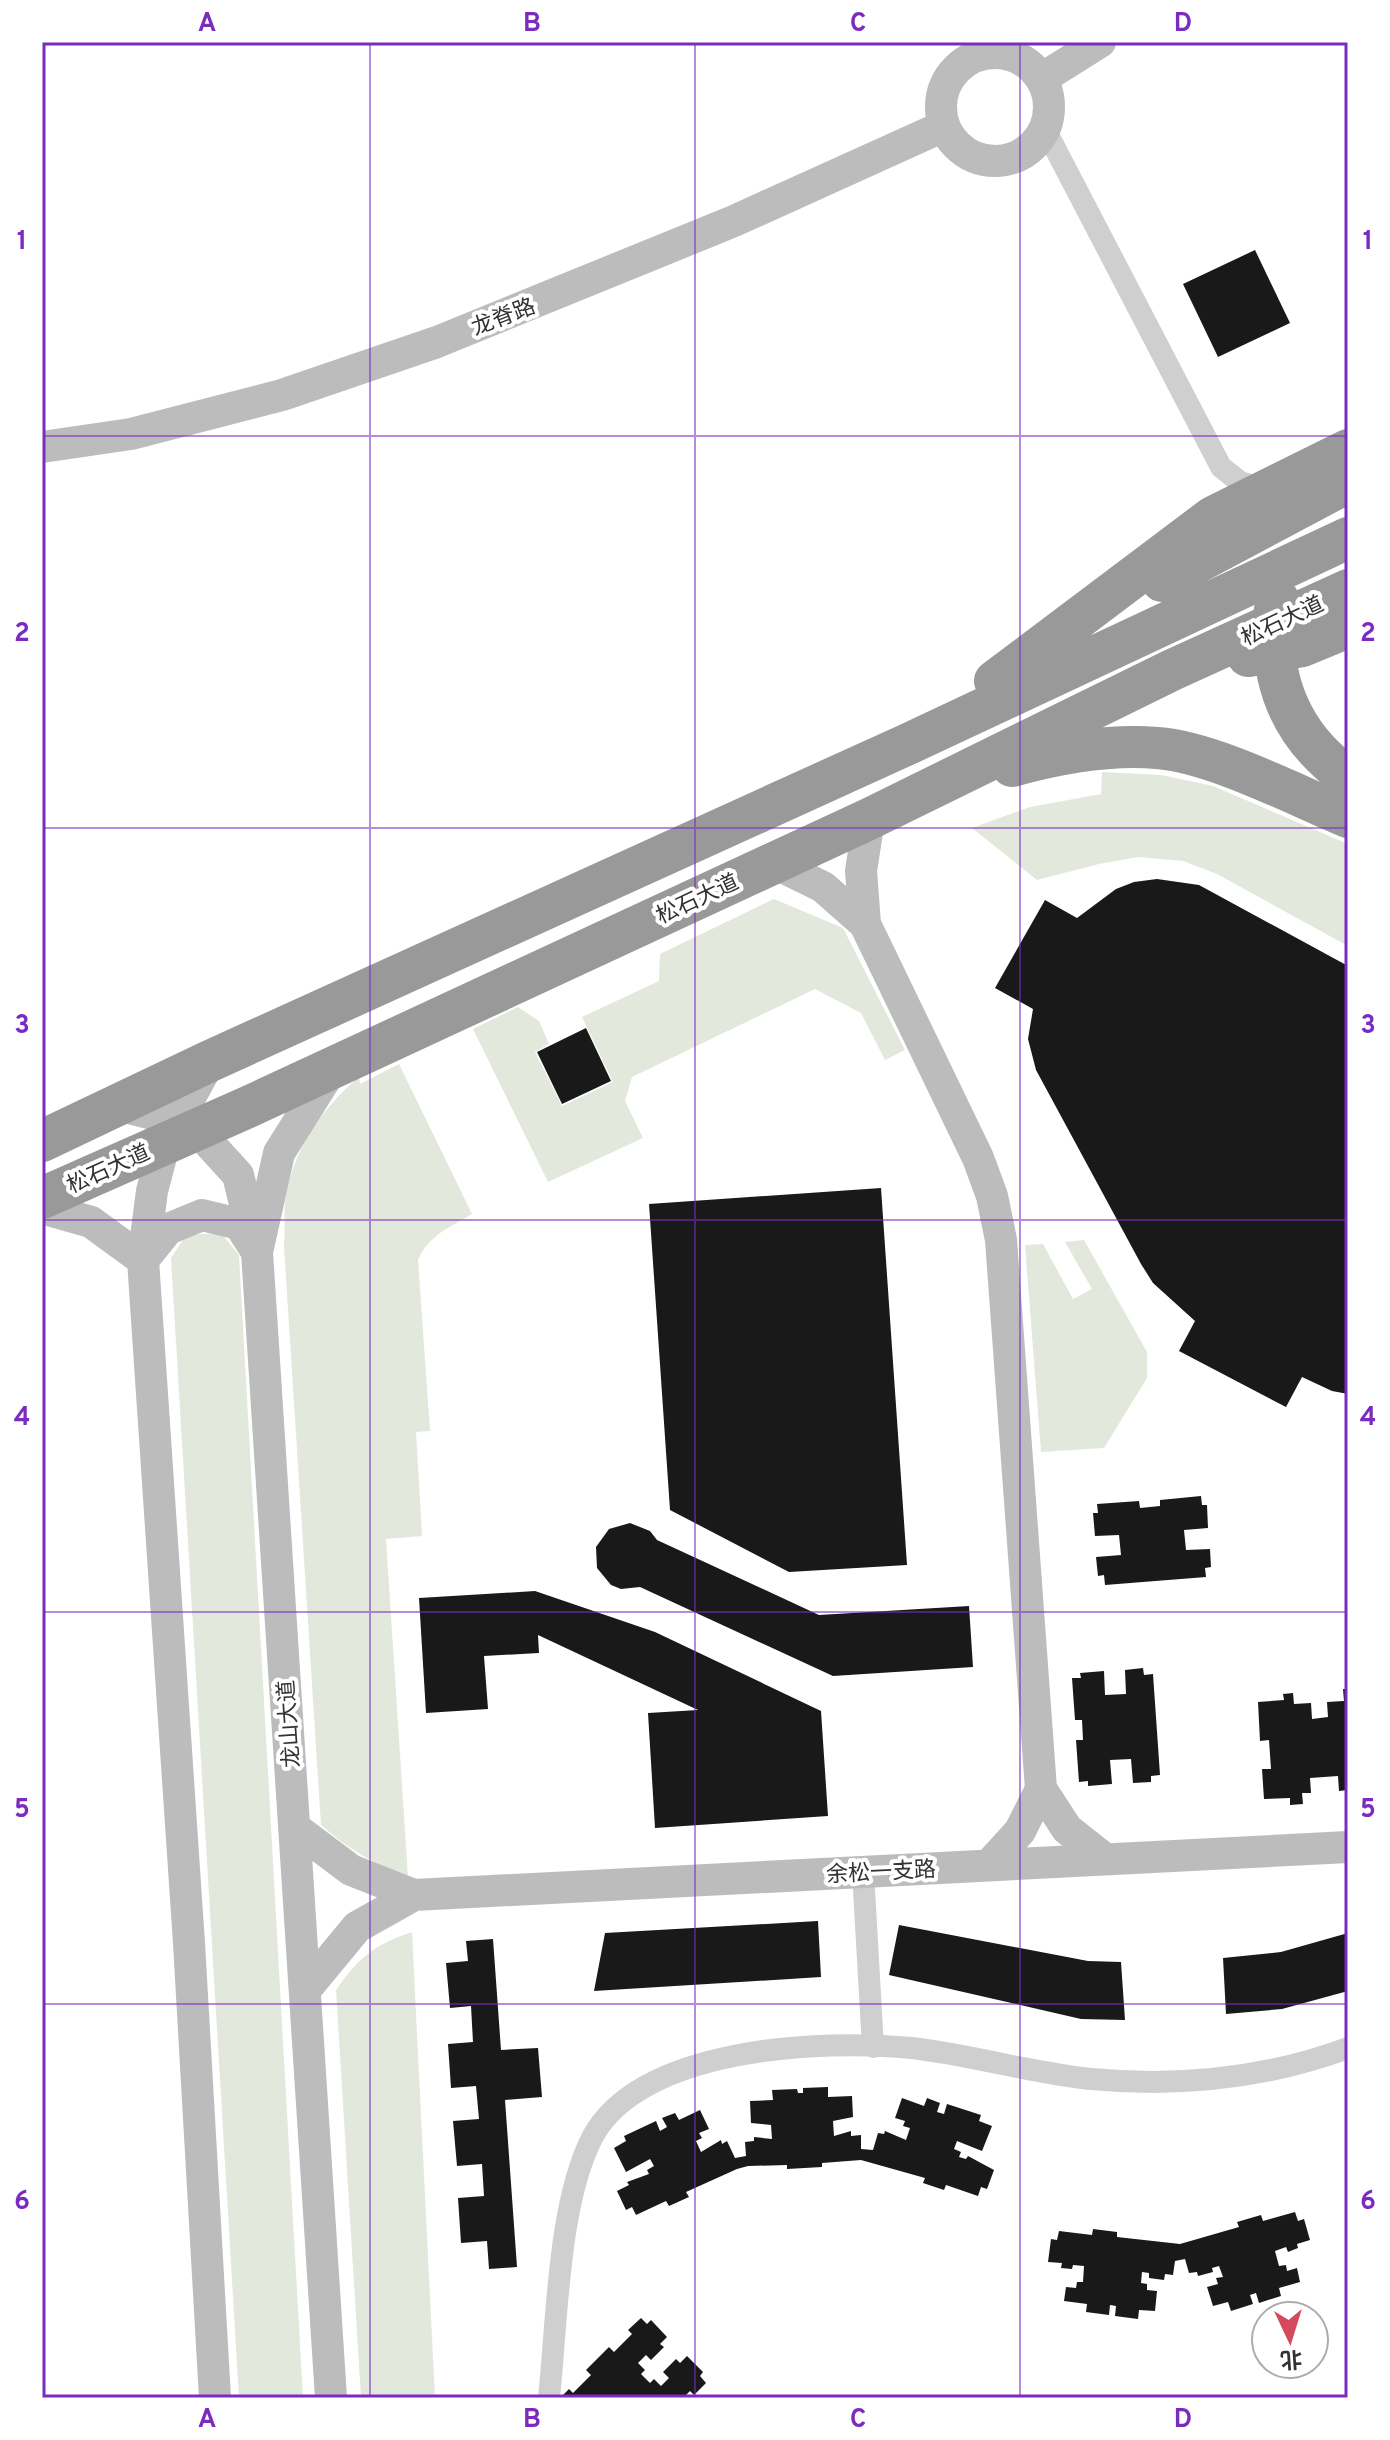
<svg xmlns="http://www.w3.org/2000/svg" width="1390" height="2440" font-family="Overpass,'Noto Sans SC',sans-serif">
	<rect width="100%" height="100%" fill="#fff"/>
	<path fill="#e3e8dd" d="M 1102,772 L 1161,775 L 1213,786 L 1348,844 L 1348,946 L 1217,874 L 1183,861 L 1138,857 L 1099,864 L 1037,880 L 972,828 L 1030,807 L 1101,794 Z
		M 774,899 L 843,928 L 905,1050 L 885,1060 L 861,1013 L 815,989 L 632,1077 L 625,1101 L 643,1138 L 548,1182 L 473,1029 L 518,1007 L 539,1021 L 549,1044 L 535,1052 L 562,1106 L 613,1082 L 582,1017 L 659,981 L 660,954 Z
		M 399,1064 L 472,1214 C 450,1227 429,1235 418,1260 L 430,1431 L 416,1432 L 422,1536 L 386,1539 L 408,1877 C 374,1864 348,1849 321,1825 L 284,1247 C 285,1232 284,1217 285,1203 C 292,1151 321,1109 359,1077 L 360,1084 Z
		M 221,1233 L 239,1255 L 303,2398 L 239,2398 L 171,1258 L 186,1235 Z
		M 1084,1240 L 1147,1352 L 1147,1378 L 1104,1448 L 1041,1452 L 1025,1245 L 1043,1244 L 1073,1299 L 1092,1289 L 1065,1242 Z
		M 412,1932 L 435,2398 L 361,2398 L 336,1990 C 359,1957 374,1945 412,1932 Z"/>
	<path fill="#191919" d="M 1255,250 L 1290,323 L 1218,357 L 1183,284 Z
		M 1157,879 L 1199,885 L 1348,966 L 1348,1394 L 1332,1391 L 1302,1377 L 1286,1407 L 1179,1351 L 1195,1321 L 1153,1283 L 1141,1264 L 1036,1070 L 1028,1039 L 1033,1009 L 995,988 L 1045,900 L 1077,918 L 1116,889 L 1134,882 Z
		M 586,1028 L 611,1081 L 562,1104 L 537,1052 Z
		M 881,1188 L 907,1565 L 789,1572 L 670,1510 L 649,1204 Z
		M 1201,1496 L 1202,1505 L 1207,1505 L 1208,1528 L 1184,1530 L 1186,1550 L 1210,1549 L 1211,1567 L 1205,1568 L 1206,1577 L 1105,1585 L 1104,1575 L 1098,1576 L 1096,1557 L 1121,1555 L 1119,1535 L 1095,1536 L 1093,1513 L 1098,1513 L 1097,1504 L 1139,1501 L 1140,1508 L 1160,1506 L 1160,1500 Z
		M 630,1523 L 650,1531 L 657,1540 L 819,1615 L 969,1606 L 973,1667 L 833,1676 L 640,1587 L 621,1589 L 611,1585 L 597,1568 L 596,1547 L 609,1529 Z
		M 535,1591 L 655,1632 L 821,1711 L 828,1816 L 655,1828 L 648,1713 L 698,1710 L 538,1635 L 539,1653 L 484,1656 L 488,1709 L 426,1713 L 419,1598 Z
		M 1143,1668 L 1144,1675 L 1153,1674 L 1160,1775 L 1151,1776 L 1151,1782 L 1133,1783 L 1131,1759 L 1110,1760 L 1112,1784 L 1088,1786 L 1088,1781 L 1079,1782 L 1076,1740 L 1083,1740 L 1082,1720 L 1075,1720 L 1072,1678 L 1081,1678 L 1080,1673 L 1104,1671 L 1105,1695 L 1126,1694 L 1125,1670 Z
		M 1343,1689 L 1348,1689 L 1348,1790 L 1339,1791 L 1338,1776 L 1310,1778 L 1311,1793 L 1302,1793 L 1303,1804 L 1290,1805 L 1290,1798 L 1264,1799 L 1262,1769 L 1271,1769 L 1269,1740 L 1260,1741 L 1258,1702 L 1284,1700 L 1283,1694 L 1293,1693 L 1294,1704 L 1311,1703 L 1312,1719 L 1328,1717 L 1327,1702 L 1344,1701 Z
		M 818,1921 L 821,1977 L 594,1991 L 605,1933 Z
		M 899,1925 L 1088,1961 L 1121,1962 L 1125,2020 L 1081,2019 L 889,1975 Z
		M 1348,1933 L 1348,1991 L 1282,2009 L 1226,2014 L 1223,1958 L 1281,1952 Z
		M 493,1939 L 501,2050 L 538,2048 L 542,2097 L 505,2100 L 517,2267 L 489,2269 L 487,2241 L 461,2243 L 458,2198 L 484,2196 L 482,2164 L 457,2166 L 453,2121 L 479,2119 L 476,2086 L 451,2088 L 448,2044 L 473,2042 L 471,2006 L 450,2008 L 446,1963 L 468,1961 L 466,1941 Z
		M 828,2087 L 828,2097 L 852,2096 L 853,2117 L 833,2121 L 834,2136 L 851,2131 L 851,2136 L 861,2135 L 861,2149 L 873,2150 L 878,2133 L 884,2134 L 885,2131 L 906,2140 L 910,2128 L 903,2126 L 905,2121 L 895,2118 L 902,2098 L 924,2106 L 927,2098 L 940,2103 L 937,2112 L 944,2114 L 947,2104 L 981,2115 L 979,2121 L 992,2126 L 982,2151 L 957,2141 L 954,2149 L 961,2152 L 959,2157 L 966,2159 L 968,2156 L 994,2170 L 987,2189 L 981,2187 L 978,2196 L 946,2185 L 944,2190 L 923,2183 L 925,2178 L 861,2160 L 822,2163 L 822,2167 L 787,2169 L 787,2165 L 748,2166 L 737,2169 L 686,2192 L 689,2197 L 669,2206 L 666,2201 L 636,2215 L 632,2207 L 626,2210 L 617,2191 L 629,2185 L 627,2182 L 649,2174 L 647,2170 L 654,2166 L 650,2159 L 626,2172 L 614,2148 L 626,2141 L 624,2136 L 656,2121 L 660,2131 L 667,2127 L 662,2118 L 675,2113 L 679,2120 L 700,2110 L 709,2129 L 699,2133 L 702,2138 L 696,2141 L 701,2152 L 721,2140 L 722,2144 L 727,2141 L 735,2158 L 746,2156 L 745,2142 L 754,2141 L 754,2137 L 772,2139 L 771,2125 L 751,2123 L 750,2101 L 773,2100 L 772,2090 L 797,2089 L 798,2093 L 803,2093 L 803,2088 Z
		M 1295,2212 L 1298,2221 L 1304,2219 L 1310,2240 L 1297,2244 L 1298,2248 L 1288,2252 L 1286,2247 L 1275,2251 L 1279,2266 L 1286,2265 L 1287,2271 L 1297,2268 L 1300,2282 L 1279,2288 L 1281,2296 L 1259,2303 L 1256,2293 L 1250,2295 L 1253,2304 L 1231,2311 L 1228,2302 L 1213,2306 L 1207,2287 L 1218,2284 L 1216,2278 L 1223,2277 L 1219,2266 L 1212,2268 L 1213,2272 L 1198,2276 L 1197,2272 L 1189,2273 L 1185,2259 L 1175,2261 L 1173,2275 L 1165,2274 L 1164,2280 L 1149,2278 L 1149,2273 L 1142,2272 L 1141,2283 L 1147,2284 L 1147,2290 L 1157,2291 L 1155,2311 L 1139,2310 L 1138,2319 L 1115,2316 L 1116,2306 L 1110,2305 L 1109,2315 L 1086,2312 L 1087,2304 L 1064,2301 L 1066,2287 L 1076,2288 L 1077,2282 L 1083,2282 L 1084,2266 L 1073,2265 L 1072,2269 L 1061,2268 L 1062,2263 L 1048,2262 L 1051,2239 L 1057,2240 L 1059,2231 L 1092,2235 L 1093,2229 L 1117,2232 L 1117,2237 L 1180,2244 L 1239,2227 L 1237,2222 L 1261,2215 L 1263,2221 Z
		M 641,2318 L 647,2324 L 651,2320 L 667,2337 L 660,2344 L 664,2347 L 651,2360 L 646,2355 L 638,2363 L 645,2370 L 641,2374 L 650,2383 L 654,2379 L 661,2386 L 669,2378 L 663,2372 L 676,2359 L 680,2363 L 687,2356 L 703,2372 L 700,2376 L 706,2383 L 694,2395 L 690,2391 L 683,2398 L 560,2398 L 569,2389 L 573,2393 L 591,2375 L 586,2370 L 609,2347 L 614,2352 L 632,2334 L 628,2330 Z"/>
	<g fill="none" stroke-linecap="round" stroke-linejoin="round">
		<path stroke="#cfcfcf" stroke-width="22" d="M 1045,129 L 1221,467 L 1240,482 L 1264,489
			M 863,1872 L 873,2047
			M 549,2398 C 557,2322 558,2202 593,2136 C 642,2047 823,2039 912,2048 C 972,2055 1031,2073 1091,2079 C 1178,2087 1267,2078 1348,2048"/>
		<path stroke="#bcbcbc" stroke-width="32" d="M941 107a54 54 0 1 1 108 0a54 54 0 1 1-108 0Z
			M 1041,79 L 1100,42
			M 42,447 L 131,434 L 282,395 L 437,342 L 734,221 L 944,126
			M 869,819 L 861,871 L 865,924 L 978,1158 L 992,1196 L 1001,1240 L 1041,1789 L 1067,1829 L 1105,1859
			M 774,863 L 823,887 L 865,924
			M 117,1105 L 176,1120 L 196,1129 L 238,1175 L 255,1245
			M 42,1208 L 91,1222 L 143,1260 L 189,1943 L 215,2398
			M 143,1260 L 152,1191 L 165,1142 L 210,1061
			M 143,1260 L 168,1229 L 202,1215 L 239,1224 L 255,1249
			M 295,1828 L 351,1870 L 414,1895 L 1348,1847
			M 989,1865 L 1020,1831 L 1041,1789
			M 305,1990 L 357,1927 L 414,1895
			M 331,2398 L 257,1252 L 279,1153 L 333,1067"/>
		<path stroke="#999" stroke-width="42" d="M 1162,581 L 1348,482
			M 1278,599 C 1273,611 1274,622 1274,635 C 1274,695 1299,742 1348,777
			M 1248,656 L 1302,646 L 1348,627
			M 995,681 L 1213,517 L 1348,450
			M 1012,766 C 1059,753 1108,744 1157,748 C 1213,752 1295,795 1348,817
			M 42,1141 L 210,1061 L 906,745 L 1348,538
			M 42,1198 L 248,1107 L 869,819 L 1172,670 L 1348,590"/>
	</g>
	<path fill="none" stroke="#7b2cbf" stroke-width="2" stroke-opacity="0.55" d="M 370,42 L 370,2398M 695,42 L 695,2398M 1020,42 L 1020,2398M 42,436 L 1348,436M 42,828 L 1348,828M 42,1220 L 1348,1220M 42,1612 L 1348,1612M 42,2004 L 1348,2004"/>
	<g text-anchor="middle" stroke-width="8" stroke-linejoin="round" paint-order="stroke">
		<g font-size="22" fill="#323232" stroke="#fff">
			<text transform="translate(503 316) rotate(-21)" y="8">龙脊路</text>
			<text transform="translate(1282 620) rotate(-25)" y="8">松石大道</text>
			<text transform="translate(697 898) rotate(-25)" y="8">松石大道</text>
			<text transform="translate(108 1168) rotate(-24)" y="8">松石大道</text>
			<text transform="translate(288 1724) rotate(-94)" y="8">龙山大道</text>
			<text transform="translate(881 1871) rotate(-3)" y="8">余松一支路</text>
		</g>
	</g>
	<rect width="1390" height="2440" fill="none" stroke="#ffffff" stroke-width="88"/>
	<g transform="translate(1290 2340) rotate(176)"><circle r="38" fill="#ffffff" stroke="#adadad" stroke-width="2"/>
	<path d="M0-6L14 30L0 20L-14 30Z" fill="#d5495d"/>
	<text y="-12" font-size="22" font-weight="bold" text-anchor="middle" fill="#323232">北</text>
	</g>
	<rect x="44" y="44" width="1302" height="2352" fill="none" stroke="#7b2cbf" stroke-width="3"/>
	<g font-size="26" text-anchor="middle" font-weight="bold" fill="#7b2cbf">
		<text x="207" y="31">A</text>
		<text x="532" y="31">B</text>
		<text x="858" y="31">C</text>
		<text x="1183" y="31">D</text>
		<text x="22" y="249">1</text>
		<text x="1368" y="249">1</text>
		<text x="22" y="641">2</text>
		<text x="1368" y="641">2</text>
		<text x="22" y="1033">3</text>
		<text x="1368" y="1033">3</text>
		<text x="22" y="1425">4</text>
		<text x="1368" y="1425">4</text>
		<text x="22" y="1817">5</text>
		<text x="1368" y="1817">5</text>
		<text x="22" y="2209">6</text>
		<text x="1368" y="2209">6</text>
		<text x="207" y="2427">A</text>
		<text x="532" y="2427">B</text>
		<text x="858" y="2427">C</text>
		<text x="1183" y="2427">D</text>
	</g>
</svg>
